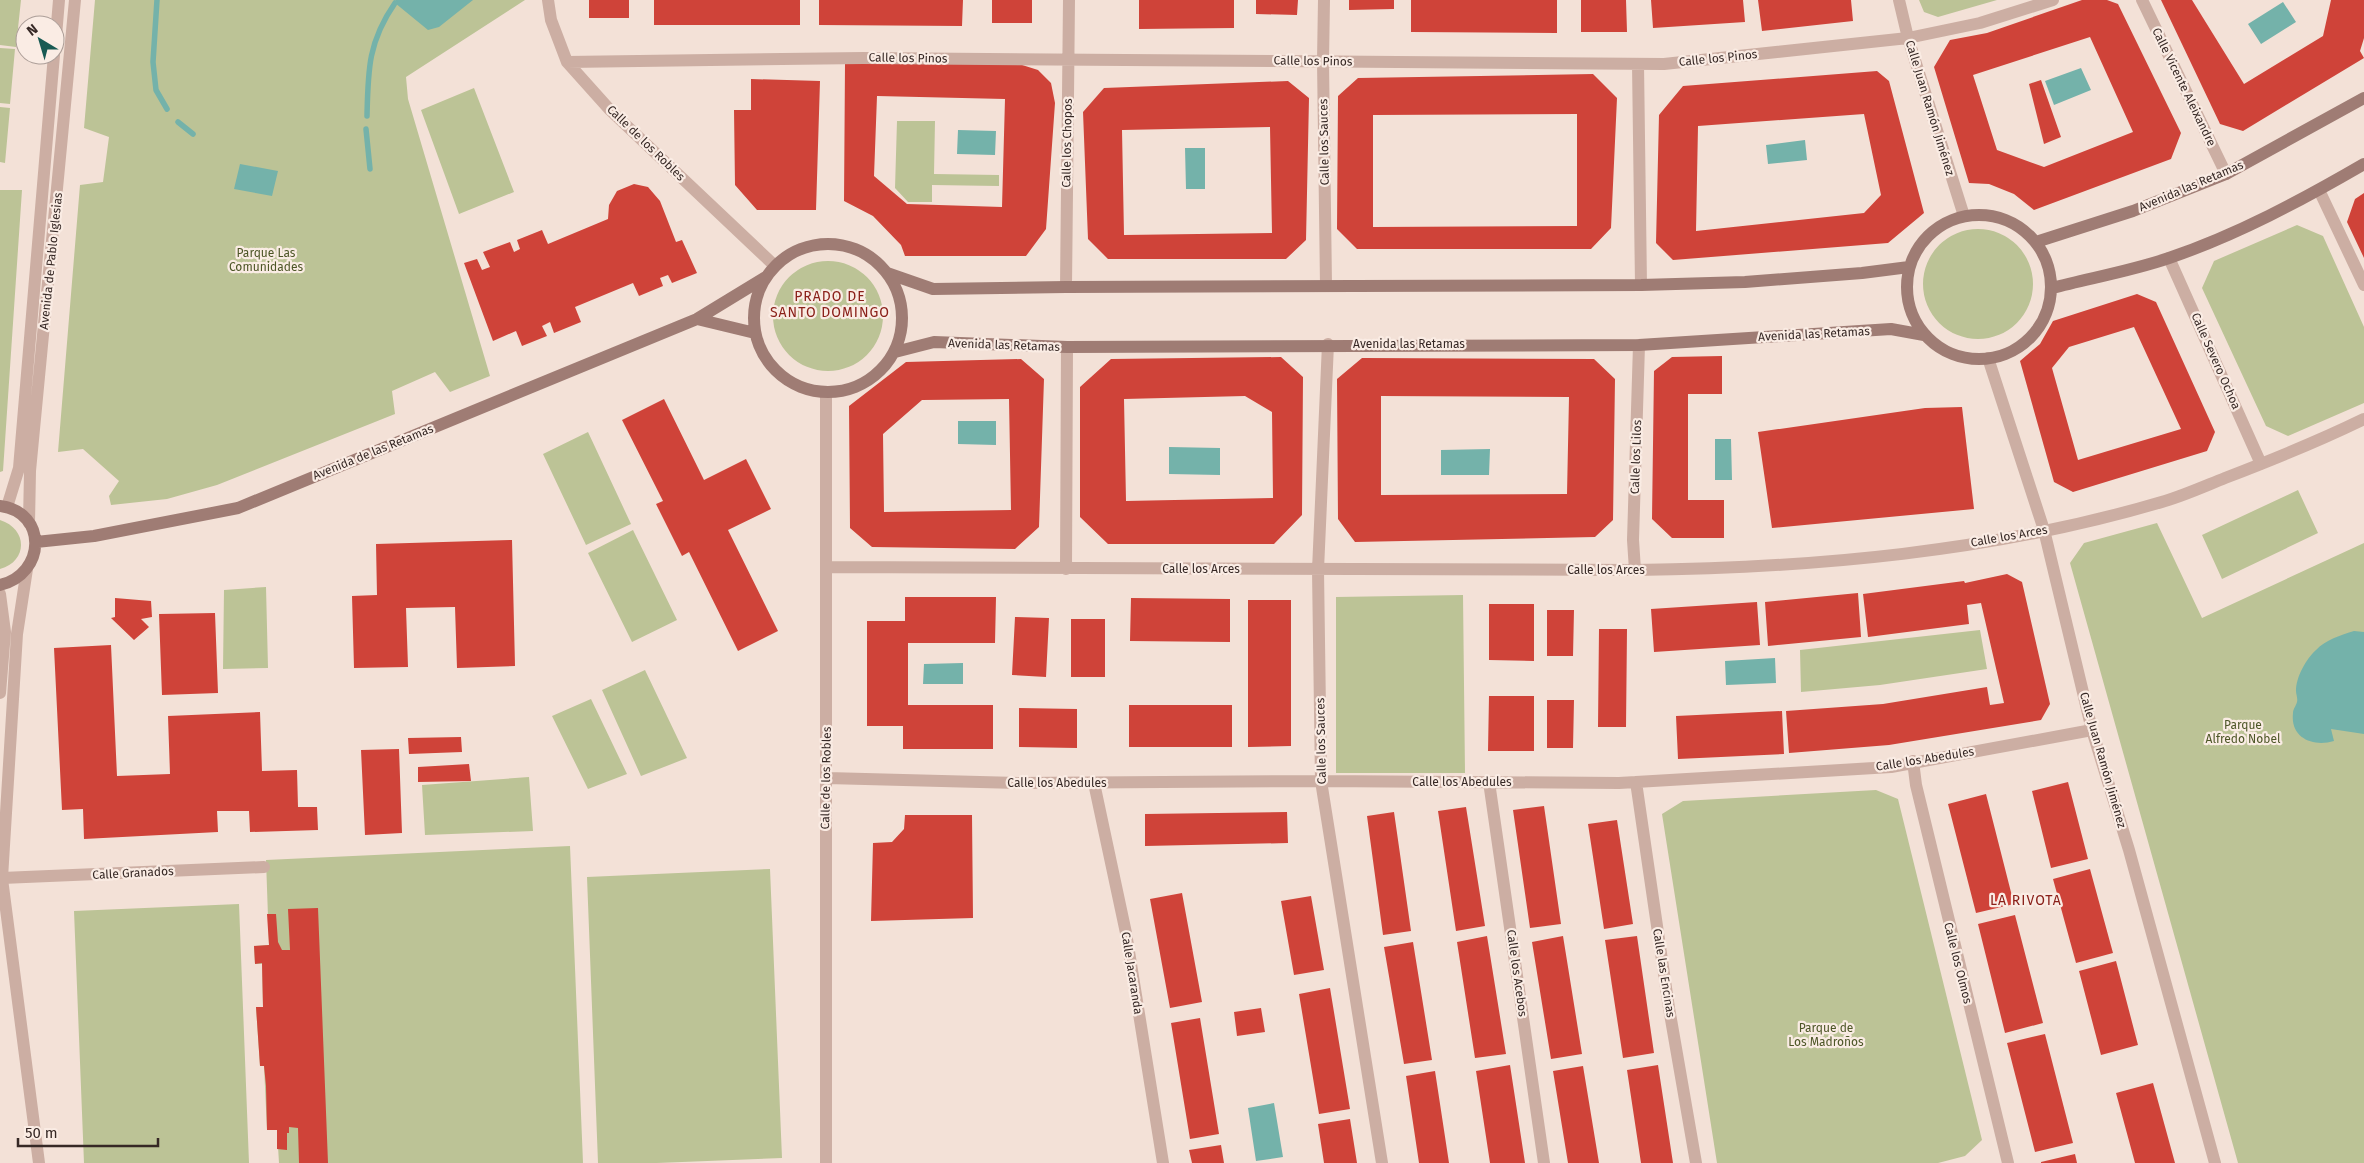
<svg xmlns="http://www.w3.org/2000/svg" width="2364" height="1163" font-family="'Fira Sans',sans-serif">
	<rect width="100%" height="100%" fill="#f3e1d7"/>
	<path fill="#bcc396" d="M 0,0 L 21,0 L 16,47 L 0,45 Z
		M 95,0 L 525,0 L 406,77 L 408,99 L 490,376 L 450,392 L 435,372 L 392,391 L 395,414 L 217,485 L 167,499 L 111,505 L 109,496 L 119,481 L 83,449 L 58,452 L 80,185 L 103,182 L 109,137 L 84,128 Z
		M 1919,0 L 1997,0 L 1938,17 L 1924,12 Z
		M 0,48 L 15,49 L 10,104 L 0,103 Z
		M 474,88 L 514,192 L 459,214 L 421,110 Z
		M 0,107 L 10,108 L 5,163 L 0,162 Z
		M 897,121 L 935,121 L 934,174 L 999,175 L 999,186 L 932,185 L 932,202 L 908,202 L 895,188 Z
		M 0,190 L 22,190 L 3,471 L 0,472 Z
		M 2297,225 L 2323,236 L 2364,327 L 2364,403 L 2288,436 L 2266,426 L 2202,288 L 2214,261 Z
		M1923 284a55 55 0 1 1 110 0a55 55 0 1 1-110 0Z
		M773 316a55 55 0 1 1 110 0a55 55 0 1 1-110 0Z
		M 588,432 L 631,524 L 586,545 L 543,454 Z
		M 2298,490 L 2318,533 L 2222,579 L 2202,535 Z
		M 0,520 C 28,529 28,561 0,569 Z
		M 2157,523 L 2202,618 L 2364,543 L 2364,1163 L 2238,1163 L 2070,563 L 2084,543 Z
		M 633,530 L 677,620 L 632,642 L 588,553 Z
		M 266,587 L 268,668 L 223,669 L 224,590 Z
		M 1463,595 L 1465,773 L 1336,773 L 1336,597 Z
		M 1980,630 L 1987,669 L 1880,685 L 1801,692 L 1800,650 Z
		M 645,670 L 687,758 L 641,776 L 602,690 Z
		M 591,699 L 627,774 L 588,789 L 552,716 Z
		M 529,777 L 533,831 L 425,835 L 422,785 Z
		M 1876,790 L 1898,799 L 1982,1140 L 1965,1156 L 1938,1163 L 1717,1163 L 1662,814 L 1683,801 Z
		M 570,846 L 583,1163 L 279,1163 L 277,1130 L 267,1130 L 264,1066 L 260,1066 L 256,1007 L 263,1007 L 262,964 L 255,964 L 254,946 L 269,945 L 266,860 Z
		M 770,869 L 782,1158 L 657,1163 L 598,1163 L 587,877 Z
		M 239,904 L 249,1163 L 84,1163 L 74,911 Z"/>
	<path fill="#74b2aa" d="M 396,0 L 473,0 L 439,27 L 428,30 L 395,3 Z
		M 2283,2 L 2296,22 L 2261,44 L 2248,24 Z
		M 2081,68 L 2091,90 L 2054,105 L 2045,81 Z
		M 958,130 L 996,131 L 995,155 L 957,154 Z
		M 1805,140 L 1807,160 L 1768,164 L 1766,145 Z
		M 1185,148 L 1205,148 L 1205,189 L 1186,189 Z
		M 240,164 L 278,171 L 272,196 L 234,189 Z
		M 958,421 L 996,421 L 996,445 L 958,444 Z
		M 1715,439 L 1731,439 L 1732,480 L 1715,480 Z
		M 1169,447 L 1220,448 L 1220,475 L 1169,474 Z
		M 1490,449 L 1489,475 L 1441,475 L 1441,450 Z
		M 2354,631 L 2364,632 L 2364,734 L 2331,729 L 2334,741 C 2314,747 2290,739 2293,713 C 2293,709 2296,706 2297,702 C 2298,699 2296,694 2296,691 C 2296,677 2306,659 2316,650 C 2325,640 2341,635 2354,631 Z
		M 1775,658 L 1776,683 L 1726,685 L 1725,661 Z
		M 963,663 L 963,684 L 923,684 L 924,664 Z
		M 1274,1103 L 1283,1157 L 1256,1161 L 1248,1108 Z"/>
	<g fill="none" stroke-linecap="round" stroke-linejoin="round">
		<path stroke="#74b2aa" stroke-width="5.5" d="M 157,0 L 153,62 L 156,90 L 167,109
			M 367,116 C 368,70 368,42 395,3
			M 178,122 L 193,134
			M 366,129 L 370,169"/>
	</g>
	<path fill="#cf4339" fill-rule="evenodd" d="M 589,0 L 629,0 L 629,18 L 589,18 Z
		M 654,0 L 800,0 L 800,25 L 654,25 Z
		M 819,0 L 963,0 L 962,26 L 819,25 Z
		M 992,0 L 1032,0 L 1032,23 L 992,23 Z
		M 1139,0 L 1234,0 L 1234,28 L 1139,29 Z
		M 1256,0 L 1298,0 L 1297,15 L 1256,14 Z
		M 1349,0 L 1394,0 L 1394,9 L 1349,10 Z
		M 1411,0 L 1557,0 L 1557,33 L 1411,32 Z
		M 1581,0 L 1626,0 L 1627,32 L 1581,32 Z
		M 1651,0 L 1743,0 L 1745,22 L 1653,28 Z
		M 1758,0 L 1851,0 L 1853,21 L 1762,31 Z
		M 2082,0 L 2107,0 L 2118,4 L 2181,133 L 2171,159 L 2034,210 L 2014,194 L 1989,184 L 1969,183 L 1934,67 L 1950,40 L 1987,33 ZM 2090,37 L 2133,132 L 2044,167 L 1997,150 L 1973,75 Z
		M 2161,0 L 2192,0 L 2244,84 L 2323,36 L 2331,0 L 2364,0 L 2364,38 L 2360,51 L 2364,58 L 2243,131 L 2220,124 Z
		M 845,64 L 1019,64 L 1038,70 L 1051,83 L 1055,103 L 1046,229 L 1026,256 L 905,256 L 901,245 L 873,216 L 844,201 ZM 877,96 L 1005,99 L 1002,207 L 907,204 L 874,176 Z
		M 1877,71 L 1889,81 L 1924,213 L 1888,243 L 1673,260 L 1656,243 L 1659,115 L 1683,86 ZM 1864,114 L 1881,195 L 1864,213 L 1696,231 L 1698,126 Z
		M 1593,74 L 1617,98 L 1611,228 L 1591,249 L 1357,249 L 1337,229 L 1338,96 L 1358,78 ZM 1577,114 L 1577,226 L 1373,227 L 1373,115 Z
		M 751,79 L 820,81 L 816,210 L 757,210 L 735,185 L 734,110 L 751,110 Z
		M 2041,80 L 2061,137 L 2044,144 L 2029,84 Z
		M 1288,81 L 1309,98 L 1306,240 L 1286,259 L 1108,259 L 1088,239 L 1083,112 L 1104,88 ZM 1270,127 L 1272,233 L 1124,235 L 1122,130 Z
		M 634,184 L 648,187 L 660,201 L 676,242 L 682,240 L 697,273 L 672,283 L 668,275 L 660,278 L 663,286 L 639,296 L 633,283 L 575,307 L 581,322 L 554,333 L 550,322 L 542,326 L 547,336 L 522,346 L 516,331 L 493,341 L 464,263 L 477,259 L 482,270 L 490,267 L 483,252 L 510,242 L 514,252 L 520,249 L 517,240 L 542,230 L 548,244 L 608,219 L 609,205 L 617,191 Z
		M 2364,193 L 2364,258 L 2347,222 L 2355,199 Z
		M 2137,294 L 2156,302 L 2215,432 L 2207,451 L 2073,492 L 2054,482 L 2020,361 L 2040,344 L 2053,321 ZM 2134,327 L 2181,429 L 2078,460 L 2052,368 L 2069,347 Z
		M 1722,356 L 1722,394 L 1688,394 L 1688,500 L 1724,500 L 1724,538 L 1672,538 L 1652,519 L 1654,371 L 1672,357 Z
		M 1281,357 L 1303,377 L 1302,515 L 1274,544 L 1108,544 L 1080,517 L 1080,387 L 1111,359 ZM 1245,396 L 1272,412 L 1273,498 L 1126,501 L 1124,399 Z
		M 1362,358 L 1594,359 L 1615,379 L 1613,520 L 1595,537 L 1355,542 L 1338,519 L 1337,379 ZM 1381,396 L 1569,397 L 1567,494 L 1381,495 Z
		M 1021,359 L 1044,379 L 1039,527 L 1015,549 L 872,547 L 850,528 L 849,406 L 906,362 ZM 1009,399 L 1011,510 L 884,512 L 883,434 L 922,400 Z
		M 664,399 L 704,480 L 746,459 L 771,509 L 728,530 L 778,631 L 738,651 L 689,552 L 682,556 L 656,504 L 663,501 L 622,420 Z
		M 1962,407 L 1974,509 L 1772,528 L 1758,432 L 1925,408 Z
		M 512,540 L 515,666 L 457,668 L 455,607 L 406,608 L 408,667 L 354,668 L 352,596 L 377,595 L 376,544 Z
		M 2007,574 L 2022,582 L 2050,704 L 2041,720 L 1889,745 L 1789,753 L 1786,711 L 1883,704 L 1987,687 L 1990,705 L 2004,703 L 1981,603 L 1967,605 L 1969,624 L 1868,637 L 1863,594 L 1964,581 L 1965,583 Z
		M 1858,593 L 1861,637 L 1768,646 L 1765,602 Z
		M 905,597 L 996,597 L 995,643 L 908,643 L 908,705 L 993,705 L 993,749 L 903,749 L 903,726 L 867,726 L 867,621 L 905,621 Z
		M 115,598 L 151,601 L 152,617 L 141,619 L 149,627 L 134,640 L 111,618 L 115,617 Z
		M 1131,598 L 1230,599 L 1230,642 L 1130,641 Z
		M 1248,600 L 1291,600 L 1291,746 L 1248,747 Z
		M 1757,602 L 1760,645 L 1654,652 L 1651,609 Z
		M 1489,604 L 1534,604 L 1534,661 L 1489,660 Z
		M 1547,610 L 1574,610 L 1573,656 L 1547,656 Z
		M 215,613 L 218,693 L 162,695 L 159,614 Z
		M 1015,617 L 1049,618 L 1046,677 L 1012,675 Z
		M 1071,619 L 1105,619 L 1105,677 L 1071,677 Z
		M 1599,629 L 1627,629 L 1626,727 L 1598,727 Z
		M 111,645 L 117,776 L 170,774 L 168,716 L 260,712 L 262,771 L 297,770 L 298,807 L 317,807 L 318,830 L 250,832 L 249,811 L 217,811 L 218,832 L 84,839 L 83,809 L 62,810 L 54,648 Z
		M 1489,696 L 1534,696 L 1534,751 L 1488,751 Z
		M 1547,700 L 1574,700 L 1573,748 L 1547,748 Z
		M 1129,705 L 1232,705 L 1232,747 L 1129,747 Z
		M 1019,708 L 1077,709 L 1077,748 L 1019,747 Z
		M 1782,711 L 1784,754 L 1678,759 L 1676,716 Z
		M 461,737 L 462,752 L 409,754 L 408,738 Z
		M 399,749 L 402,833 L 365,835 L 361,750 Z
		M 469,764 L 471,781 L 418,782 L 418,767 Z
		M 2068,782 L 2088,859 L 2051,868 L 2032,791 Z
		M 1986,794 L 2014,904 L 1976,913 L 1948,804 Z
		M 1544,806 L 1561,924 L 1530,928 L 1513,810 Z
		M 1466,807 L 1485,926 L 1456,931 L 1438,811 Z
		M 1287,812 L 1288,843 L 1145,846 L 1145,814 Z
		M 1394,812 L 1411,931 L 1383,935 L 1367,816 Z
		M 905,815 L 972,815 L 973,918 L 871,921 L 873,843 L 892,842 L 904,829 Z
		M 1617,820 L 1633,924 L 1604,929 L 1588,824 Z
		M 2090,869 L 2113,953 L 2076,963 L 2053,879 Z
		M 1182,893 L 1202,1002 L 1170,1008 L 1150,899 Z
		M 1311,896 L 1324,970 L 1294,975 L 1281,901 Z
		M 318,908 L 328,1163 L 299,1163 L 298,1128 L 289,1127 L 289,1133 L 287,1133 L 287,1150 L 277,1149 L 277,1130 L 267,1130 L 266,1086 L 264,1066 L 260,1066 L 256,1007 L 263,1007 L 262,963 L 255,964 L 254,946 L 269,945 L 267,914 L 276,914 L 278,942 L 282,950 L 290,950 L 288,909 Z
		M 2015,915 L 2043,1023 L 2005,1033 L 1978,924 Z
		M 1487,936 L 1506,1054 L 1475,1058 L 1457,942 Z
		M 1563,936 L 1582,1054 L 1551,1059 L 1532,942 Z
		M 1637,936 L 1654,1053 L 1623,1058 L 1605,940 Z
		M 1413,942 L 1432,1060 L 1404,1064 L 1384,947 Z
		M 2116,961 L 2138,1045 L 2101,1055 L 2079,971 Z
		M 1330,988 L 1350,1109 L 1319,1114 L 1299,994 Z
		M 1261,1008 L 1265,1032 L 1237,1036 L 1234,1012 Z
		M 1200,1018 L 1219,1134 L 1190,1139 L 1171,1023 Z
		M 2045,1034 L 2073,1143 L 2035,1152 L 2007,1043 Z
		M 1510,1065 L 1525,1163 L 1490,1163 L 1476,1071 Z
		M 1658,1065 L 1673,1163 L 1641,1163 L 1627,1070 Z
		M 1583,1066 L 1599,1163 L 1568,1163 L 1553,1071 Z
		M 1435,1071 L 1449,1163 L 1419,1163 L 1406,1076 Z
		M 2153,1083 L 2175,1163 L 2135,1163 L 2116,1093 Z
		M 1350,1119 L 1357,1163 L 1324,1163 L 1318,1124 Z
		M 1221,1145 L 1224,1163 L 1192,1163 L 1189,1150 Z
		M 2075,1154 L 2077,1163 L 2041,1163 L 2041,1162 Z"/>
	<g fill="none" stroke-linecap="round" stroke-linejoin="round">
		<path stroke="#ccaea3" stroke-width="12" d="M 548,0 L 551,20 L 567,62 L 610,110 L 775,266
			M 1324,0 L 1323,61 L 1326,285
			M 1899,0 L 1908,38 L 1964,216
			M 2142,0 L 2226,174
			M 55,48 L 59,0
			M 567,62 L 863,58 L 1664,64 L 1908,38 L 1980,23 L 2053,0
			M 1638,64 L 1641,285
			M 2319,190 L 2364,285
			M 2169,258 L 2261,464
			M 1066,287 L 1069,0
			M 1328,344 L 1318,570 L 1321,781 L 1382,1163
			M 1988,358 L 2044,530 L 2092,730 L 2129,850 L 2215,1163
			M 7,507 L 19,468 L 54,55
			M 29,523 L 30,471 L 75,0
			M 826,567 L 1635,570 C 1813,568 1994,552 2165,501 C 2185,495 2205,486 2225,478 C 2272,460 2319,441 2364,419
			M 1066,569 L 1067,347
			M 1635,570 L 1633,540 L 1639,345
			M 0,594 L 5,632 L 0,693
			M 1913,761 L 1916,785 L 2008,1163
			M 827,778 L 1018,783 L 1321,781 L 1619,783 L 1891,767 L 2092,730
			M 1489,782 L 1544,1163
			M 1636,782 L 1669,1008 L 1696,1163
			M 1094,783 L 1126,933 L 1163,1163
			M 1,871 L 39,1163
			M 2,878 L 17,634 L 27,569
			M 2,878 L 264,867
			M 826,1163 L 826,393"/>
		<path stroke="#9f7c74" stroke-width="12" d="M1907 287a72 72 0 1 1 144 0a72 72 0 1 1-144 0Z
			M 2036,242 L 2133,211 L 2226,174 L 2364,98
			M754 318a74 74 0 1 1 148 0a74 74 0 1 1-148 0Z
			M 887,273 L 933,289 L 1066,287 L 1641,285 L 1745,282 L 1862,273 L 1909,267
			M 2052,288 C 2090,278 2131,271 2169,258 C 2237,235 2302,200 2364,164
			M 697,319 L 755,333
			M 895,352 L 934,342 L 1067,347 L 1639,345 L 1891,329 L 1924,335
			M 0,506 C 48,512 46,574 0,585
			M 36,542 L 94,536 L 238,508 L 697,319 L 766,277"/>
	</g>
	<g text-anchor="middle" stroke-width="4.5" stroke-linejoin="round" paint-order="stroke">
		<g font-size="12" fill="#362825" stroke="#faece4">
			<text transform="translate(908 58) rotate(1)" y="4">Calle los Pinos</text>
			<text transform="translate(1718 58) rotate(-6)" y="4">Calle los Pinos</text>
			<text transform="translate(1313 61) rotate(1)" y="4">Calle los Pinos</text>
			<text transform="translate(2184 87) rotate(64)" y="4">Calle Vicente Aleixandre</text>
			<text transform="translate(1930 108) rotate(73)" y="4">Calle Juan Ramón Jiménez</text>
			<text transform="translate(1324 142) rotate(-91)" y="4">Calle los Sauces</text>
			<text transform="translate(646 143) rotate(44)" y="4">Calle de los Robles</text>
			<text transform="translate(1067 143) rotate(-89)" y="4">Calle los Chopos</text>
			<text transform="translate(2191 186) rotate(-23)" y="4">Avenida las Retamas</text>
			<text transform="translate(51 261) rotate(-84)" y="4">Avenida de Pablo Iglesias</text>
			<text transform="translate(1814 334) rotate(-3)" y="4">Avenida las Retamas</text>
			<text x="1409" y="348">Avenida las Retamas</text>
			<text transform="translate(1004 345) rotate(2)" y="4">Avenida las Retamas</text>
			<text transform="translate(2216 361) rotate(66)" y="4">Calle Severo Ochoa</text>
			<text transform="translate(373 452) rotate(-22)" y="4">Avenida de las Retamas</text>
			<text transform="translate(1636 457) rotate(-88)" y="4">Calle los Lilos</text>
			<text transform="translate(2009 536) rotate(-10)" y="4">Calle los Arces</text>
			<text x="1201" y="573">Calle los Arces</text>
			<text x="1606" y="574">Calle los Arces</text>
			<text transform="translate(1321 741) rotate(-91)" y="4">Calle los Sauces</text>
			<text transform="translate(1925 759) rotate(-9)" y="4">Calle los Abedules</text>
			<text transform="translate(2103 760) rotate(74)" y="4">Calle Juan Ramón Jiménez</text>
			<text transform="translate(826 778) rotate(-89)" y="4">Calle de los Robles</text>
			<text x="1462" y="786">Calle los Abedules</text>
			<text x="1057" y="787">Calle los Abedules</text>
			<text transform="translate(133 873) rotate(-3)" y="4">Calle Granados</text>
			<text transform="translate(1958 963) rotate(76)" y="4">Calle los Olmos</text>
			<text transform="translate(1132 973) rotate(81)" y="4">Calle Jacaranda</text>
			<text transform="translate(1517 973) rotate(82)" y="4">Calle los Acebos</text>
			<text transform="translate(1664 973) rotate(81)" y="4">Calle las Encinas</text>
		</g>
		<g font-size="12" fill="#4d5627" stroke="#faece4">
			<text x="266" y="257">Parque Las<tspan x="266" dy="14">Comunidades</tspan></text>
			<text x="2243" y="729">Parque<tspan x="2243" dy="14">Alfredo Nobel</tspan></text>
			<text x="1826" y="1032">Parque de<tspan x="1826" dy="14">Los Madroños</tspan></text>
		</g>
		<g font-size="14" letter-spacing="1" fill="#8a2019" stroke="#faece4">
			<text x="830" y="301">PRADO DE<tspan x="830" dy="16">SANTO DOMINGO</tspan></text>
			<text x="2026" y="905">LA RIVOTA</text>
		</g>
	</g>
	<g transform="translate(40 40) rotate(322)"><circle r="24" fill="#faece4" stroke="#ac9e98"/>
	<path d="M0-4L9 19L0 12L-9 19Z" fill="#185a53"/>
	<text y="-8" font-size="14" font-weight="bold" text-anchor="middle" fill="#362825">N</text>
	</g>
	<path d="M18 1138v8h140v-8" fill="none" stroke="#362825" stroke-width="2.5"/>
	<text x="25" y="1138" font-size="15" fill="#362825" stroke="#faece4" stroke-width="4" paint-order="stroke">50 m</text>
</svg>
